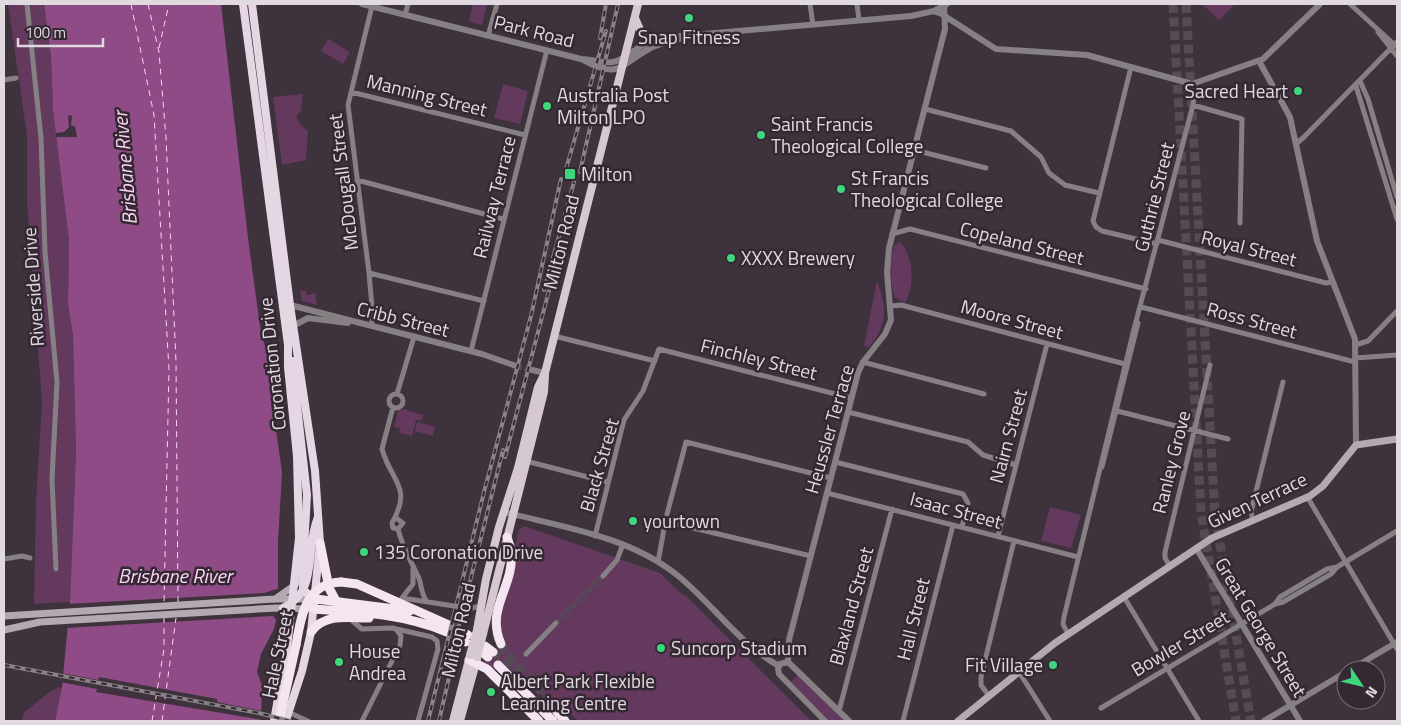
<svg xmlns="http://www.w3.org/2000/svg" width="1401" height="725" font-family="'Titillium Web',sans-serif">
	<rect width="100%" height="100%" fill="#3e323c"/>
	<path fill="#63395e" d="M 8,4 L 44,4 L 51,57 L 53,110 L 69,241 L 68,304 L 73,335 L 76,452 L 70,602 L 34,604 L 36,502 L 42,402 L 27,201 L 27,136 Z
		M 473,4 L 487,4 L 482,25 L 469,22 Z
		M 1202,4 L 1235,4 L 1219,20 Z
		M 328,39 L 350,52 L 343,64 L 321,51 Z
		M 503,84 L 528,91 L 520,124 L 494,118 Z
		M 303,94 L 301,111 L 296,116 L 301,125 L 308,131 L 306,160 L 282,165 L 273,97 Z
		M 900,242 C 914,256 915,287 905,303 L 894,297 L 889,270 L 894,245 Z
		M 877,281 C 887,306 888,325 869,347 L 864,346 Z
		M 300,291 L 306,291 L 307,295 L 315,293 L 317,305 L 302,301 Z
		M 403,409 L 423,415 L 422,420 L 416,420 L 412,436 L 399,433 L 400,428 L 394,427 L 398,411 Z
		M 417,422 L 435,427 L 433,436 L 415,431 Z
		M 1050,507 L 1081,515 L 1071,548 L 1041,541 Z
		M 524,526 L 660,573 L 684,596 L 685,595 L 811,721 L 578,721 L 555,698 L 546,700 L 513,671 L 549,710 L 558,705 L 550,712 L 501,662 L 493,670 L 483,662 L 504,641 L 498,618 L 513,561 L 518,531 Z
		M 798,675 L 845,721 L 829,721 L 791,682 Z
		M 62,687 L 55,721 L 22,721 L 24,712 C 37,704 48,689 62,687 Z"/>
	<path fill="#8f4b86" d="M 44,4 L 221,4 L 248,238 L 260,326 L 274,384 L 276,430 L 282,472 L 278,542 L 278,611 L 274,629 L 261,654 L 257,672 L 262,685 L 261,721 L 55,721 L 62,687 L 70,602 L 76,452 L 73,335 L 68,304 L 69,241 L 53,110 L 51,57 Z"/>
	<path fill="#3e323c" d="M 72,115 L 71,126 L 75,126 L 77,137 L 56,137 L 56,133 L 64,132 L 69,127 L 68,116 Z
		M 280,588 L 281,611 L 278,622 L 273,616 L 65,628 L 67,604 L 264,593 Z
		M 61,673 L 98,680 L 99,677 L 217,699 L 217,702 L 263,711 L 263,720 L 96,692 L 97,689 L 60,682 Z"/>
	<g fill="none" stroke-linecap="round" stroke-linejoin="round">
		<path stroke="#fbd4f4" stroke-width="1" stroke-dasharray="6 5" stroke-linecap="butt" d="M 131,4 L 154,115 L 169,369 L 164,604
			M 148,4 L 159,52 L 166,138 L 176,362 L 178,602
			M 159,48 L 169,4
			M 152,721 L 164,649 L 164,618
			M 162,721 L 176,618"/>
		<path stroke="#564b55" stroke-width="5" stroke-dasharray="5 2.5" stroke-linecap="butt" d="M 454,606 L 467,609
			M 556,623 L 603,576"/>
		<path stroke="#564b55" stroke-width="6" stroke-dasharray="6 3" stroke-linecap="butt" d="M 516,366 L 532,370"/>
		<path stroke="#564b55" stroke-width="9" stroke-dasharray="9 4.5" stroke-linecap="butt" d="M 1173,4 L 1201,512 L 1236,721
			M 1186,4 L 1215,515 L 1251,721
			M 449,625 L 463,632
			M 447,632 L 461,639
			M 501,644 L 513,661 L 550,701 L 554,708
			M 493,652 L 516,672"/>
		<path stroke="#868085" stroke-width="5" d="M 27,4 L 41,138 L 45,252 L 57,382 L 52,479 L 56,569
			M 810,4 L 813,25
			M 857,4 L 859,20
			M 1350,4 L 1397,47
			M 405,15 L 408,4
			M 1378,32 L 1397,56
			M 488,36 L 497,4
			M 1131,67 L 1093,221 L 1096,227 L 1102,231 L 1157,244
			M 4,80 L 16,78
			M 1360,81 L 1368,99 L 1397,197
			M 1356,86 L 1397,219
			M 351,92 L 525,135
			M 1193,105 L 1242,119 L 1240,223
			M 925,109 L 1011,131 L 1041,157 L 1049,173 L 1065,185 L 1099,193
			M 1296,144 L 1304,137 L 1397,42
			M 914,150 L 986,168
			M 357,180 L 503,219
			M 892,234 L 910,229 L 1146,289
			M 1158,240 L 1326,283 L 1332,282
			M 369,273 L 484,301
			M 892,306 L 901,305 L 1125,364
			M 1141,307 L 1355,362
			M 371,326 L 373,318 L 369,273 L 348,105 L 372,6
			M 554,336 L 655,361
			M 1355,345 L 1368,341 L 1397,311
			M 471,351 L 547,50
			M 1355,358 L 1397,355
			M 863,362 L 984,394
			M 397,394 L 414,337
			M389 401a7 7 0 1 1 14 0a7 7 0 1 1-14 0Z
			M 393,407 L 382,449 C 391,482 413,486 392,523 L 393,528 L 398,529
			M 1117,411 L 1228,439
			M 848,412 L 968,442 L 983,455 L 1016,465
			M 526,461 L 607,482
			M 835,462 L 963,494 L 968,503 L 962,527
			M 1102,467 L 1138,323
			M 827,493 L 1078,557
			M 1308,498 L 1397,649
			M 396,518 L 403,523 L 398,529
			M 1253,520 L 1251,512 L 1283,382
			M 668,522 L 811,556
			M 398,529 C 402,546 410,559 417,574 C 422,582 420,592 426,600
			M 595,536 L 624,420 L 643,391 L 659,349 L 851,398
			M 998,536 L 1047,344
			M 4,559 L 22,556 L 30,558
			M 658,562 L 666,518 L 686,442 L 831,478
			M 1170,566 L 1165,558 L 1165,552 L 1210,365
			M 603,576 L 617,560 L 623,544
			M 1124,597 L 1199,721
			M 402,598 L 454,606
			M 402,598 L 413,584 L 413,569
			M 1275,604 L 1283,602 L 1331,574 L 1337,567
			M 467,609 L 481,606
			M 349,618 L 362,629 L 392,628 L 432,637 L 437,641 L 438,649 L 418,721
			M 1068,634 L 1063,624 L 1064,617 L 1134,329 L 1193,105 L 1194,95 L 1192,84
			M 526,654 L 556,623
			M 1019,672 L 1050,721
			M 989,696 L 981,685 L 981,677 L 1014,541
			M 1101,708 L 1275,604 L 1280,597 L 1327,569 L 1337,567 L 1397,531
			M 839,711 L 892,509
			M 288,712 L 308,721
			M 362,721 L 400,645 L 401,636 L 396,629
			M 903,721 L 953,525"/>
		<path stroke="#868085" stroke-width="6" d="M 362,4 L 581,59 C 592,59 603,64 613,62 C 627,60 640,42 659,38 L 911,16 L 934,11 L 947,4
			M 933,11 L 940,13 L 996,49 L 1087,55 L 1192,84 L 1263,59 L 1320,4
			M 583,60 C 619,80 619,65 649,49 C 659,43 671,42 682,38
			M 1259,61 L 1290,117 L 1317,241 L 1355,339 L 1356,445
			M 286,304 L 482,354 L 516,366
			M 293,326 L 308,318 L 348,323
			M 532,370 L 545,373
			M 504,512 C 562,527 628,536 677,575 C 712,603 739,644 779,666
			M 1196,548 L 1300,721
			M 788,662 L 789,640 L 858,373 L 863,362 L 885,334 L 891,320 L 887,272 L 889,248 L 945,29 L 944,4
			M 788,662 L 849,721
			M 788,662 L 780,664 L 778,669 L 779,674 L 825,721
			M 1350,670 L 1397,642
			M 1264,721 L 1346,672"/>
		<path stroke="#b2a9b1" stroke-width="7" d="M 275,599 L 295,585
			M 4,616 L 275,599 L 313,599
			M 4,630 L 40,622 L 276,608 L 309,609
			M 958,721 L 1055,643 L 1212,538 L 1310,496 L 1323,486 L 1356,445 L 1397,439"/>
		<path stroke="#d5c8d2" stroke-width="8" d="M 635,18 L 642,34 L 651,39
			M 477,630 L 486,579 L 499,527 L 518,468 L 538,387 L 545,373 L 638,4
			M 483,634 L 544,392 L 545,375
			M 453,721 L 470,656
			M 460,721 L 477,659"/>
		<path stroke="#e4d6e2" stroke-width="8" d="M 243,4 L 288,345 L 288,367 L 297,456
			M 252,4 L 290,305 L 315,471 L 320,543 L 311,632 L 302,671 L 287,717
			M 292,361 L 307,495 L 302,583 L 304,590 L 315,602
			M 283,608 C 320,591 304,549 318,517
			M 274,721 L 287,648"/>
		<path stroke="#f4e5f1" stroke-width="9" d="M 320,543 L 329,588 L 336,601
			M 341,582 L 357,584 L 449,625
			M 316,599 L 410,611
			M 314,609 C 361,612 404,614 447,632
			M 311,632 C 324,613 349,618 369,618
			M 463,632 L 468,635
			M 461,639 L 466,642
			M 501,644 C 485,608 515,586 511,552 C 511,547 508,541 507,537
			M 485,646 L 493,652
			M 483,653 L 488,657
			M 469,660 L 487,669 L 539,721
			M 498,665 L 553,721
			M 554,708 L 565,721
			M 279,721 L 296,645"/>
		<g stroke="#8b8189" stroke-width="4">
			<path id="rail" d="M 600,38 L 606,4
				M 566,169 L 606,31
				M 580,172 L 618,4
				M 544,290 L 574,182
				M 505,457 L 551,283
				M 4,665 L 259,713 L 290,721
				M 449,665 L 503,450
				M 428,721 L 484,492 L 531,316 L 561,179
				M 439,721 L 453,660"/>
		</g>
		<use href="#rail" stroke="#342832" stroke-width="2" stroke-dasharray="5.5" stroke-linecap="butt"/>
		<path stroke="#d5c8d2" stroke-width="8" d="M 470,655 L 477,630
			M 477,657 L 483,634"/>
		<path stroke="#e4d6e2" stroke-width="8" d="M 287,648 L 299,538 L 297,456"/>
		<path stroke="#f4e5f1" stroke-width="9" d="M 296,645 C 301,617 305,583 341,582"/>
	</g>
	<g fill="#3ed77d" stroke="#342832" stroke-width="2">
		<circle cx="689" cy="18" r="5"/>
		<circle cx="1298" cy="91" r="5"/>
		<circle cx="547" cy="106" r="5"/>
		<circle cx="761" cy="135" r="5"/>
		<rect x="564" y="168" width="12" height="12" rx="2.5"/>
		<circle cx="841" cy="189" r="5"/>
		<circle cx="731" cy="258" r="5"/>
		<circle cx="633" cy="521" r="5"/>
		<circle cx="364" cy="552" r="5"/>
		<circle cx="661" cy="648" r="5"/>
		<circle cx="339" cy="662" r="5"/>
		<circle cx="1053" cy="665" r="5"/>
		<circle cx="491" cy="692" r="5"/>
	</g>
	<g text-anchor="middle" stroke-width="5" stroke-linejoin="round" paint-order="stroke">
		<g font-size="19" fill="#e1d9e0" stroke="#342832">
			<text transform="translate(534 31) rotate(14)" y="7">Park Road</text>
			<text transform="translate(427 95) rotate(14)" y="7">Manning Street</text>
			<text transform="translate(343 182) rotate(-97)" y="7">McDougall Street</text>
			<text transform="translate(494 197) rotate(-76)" y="7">Railway Terrace</text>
			<text transform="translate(1154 197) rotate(-76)" y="7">Guthrie Street</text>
			<text transform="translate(561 242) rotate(-76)" y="7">Milton Road</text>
			<text transform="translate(1022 243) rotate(14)" y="7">Copeland Street</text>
			<text transform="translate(1249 248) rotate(14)" y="7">Royal Street</text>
			<text transform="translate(33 287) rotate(-94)" y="7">Riverside Drive</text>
			<text transform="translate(403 319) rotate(14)" y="7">Cribb Street</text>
			<text transform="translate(1012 319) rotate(15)" y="7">Moore Street</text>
			<text transform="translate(1252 320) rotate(15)" y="7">Ross Street</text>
			<text transform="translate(759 359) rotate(14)" y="7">Finchley Street</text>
			<text transform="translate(272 364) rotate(-96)" y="7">Coronation Drive</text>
			<text transform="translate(829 429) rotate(-74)" y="7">Heussler Terrace</text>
			<text transform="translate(1008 436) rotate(-75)" y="7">Nairn Street</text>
			<text transform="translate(1171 462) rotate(-76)" y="7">Ranley Grove</text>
			<text transform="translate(599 465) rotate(-74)" y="7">Black Street</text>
			<text transform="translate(1257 500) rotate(-25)" y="7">Given Terrace</text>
			<text transform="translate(956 510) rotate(15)" y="7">Isaac Street</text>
			<text transform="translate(851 606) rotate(-75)" y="7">Blaxland Street</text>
			<text transform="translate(913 619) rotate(-76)" y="7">Hall Street</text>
			<text transform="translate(1261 627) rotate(59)" y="7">Great George Street</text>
			<text transform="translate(458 630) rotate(-77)" y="7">Milton Road</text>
			<text transform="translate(1180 643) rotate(-31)" y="7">Bowler Street</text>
			<text transform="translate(277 654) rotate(-78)" y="7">Hale Street</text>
		</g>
		<g font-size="19" fill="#e1d9e0" stroke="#342832" text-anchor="start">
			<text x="689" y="44" text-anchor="middle">Snap Fitness</text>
			<text x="1288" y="98" text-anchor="end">Sacred Heart</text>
			<text x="557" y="102">Australia Post<tspan x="557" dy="22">Milton LPO</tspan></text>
			<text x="771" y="131">Saint Francis<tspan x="771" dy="22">Theological College</tspan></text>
			<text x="581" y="181">Milton</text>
			<text x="851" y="185">St Francis<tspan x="851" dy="22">Theological College</tspan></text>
			<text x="741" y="265">XXXX Brewery</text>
			<text x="643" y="528">yourtown</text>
			<text x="374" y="559">135 Coronation Drive</text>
			<text x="671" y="655">Suncorp Stadium</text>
			<text x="349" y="658">House<tspan x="349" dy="22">Andrea</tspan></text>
			<text x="1043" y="672" text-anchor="end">Fit Village</text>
			<text x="501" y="688">Albert Park Flexible<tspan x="501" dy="22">Learning Centre</tspan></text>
		</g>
		<g font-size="20" font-style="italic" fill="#fbd4f4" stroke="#342832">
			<text transform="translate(125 168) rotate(-95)" y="7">Brisbane River</text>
			<text x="175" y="583">Brisbane River</text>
		</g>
	</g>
	<rect width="1401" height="725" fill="none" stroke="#e1d9e0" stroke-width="10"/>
	<g transform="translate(1361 685) rotate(125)"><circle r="24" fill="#342832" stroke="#796f78"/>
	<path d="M0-4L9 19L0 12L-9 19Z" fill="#3ed77d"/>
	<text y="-8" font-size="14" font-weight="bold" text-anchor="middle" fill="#e1d9e0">N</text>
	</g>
	<path d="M18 38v8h85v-8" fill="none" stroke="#e1d9e0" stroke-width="2.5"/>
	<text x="25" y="38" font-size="15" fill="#e1d9e0" stroke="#342832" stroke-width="4" paint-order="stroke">100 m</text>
</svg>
